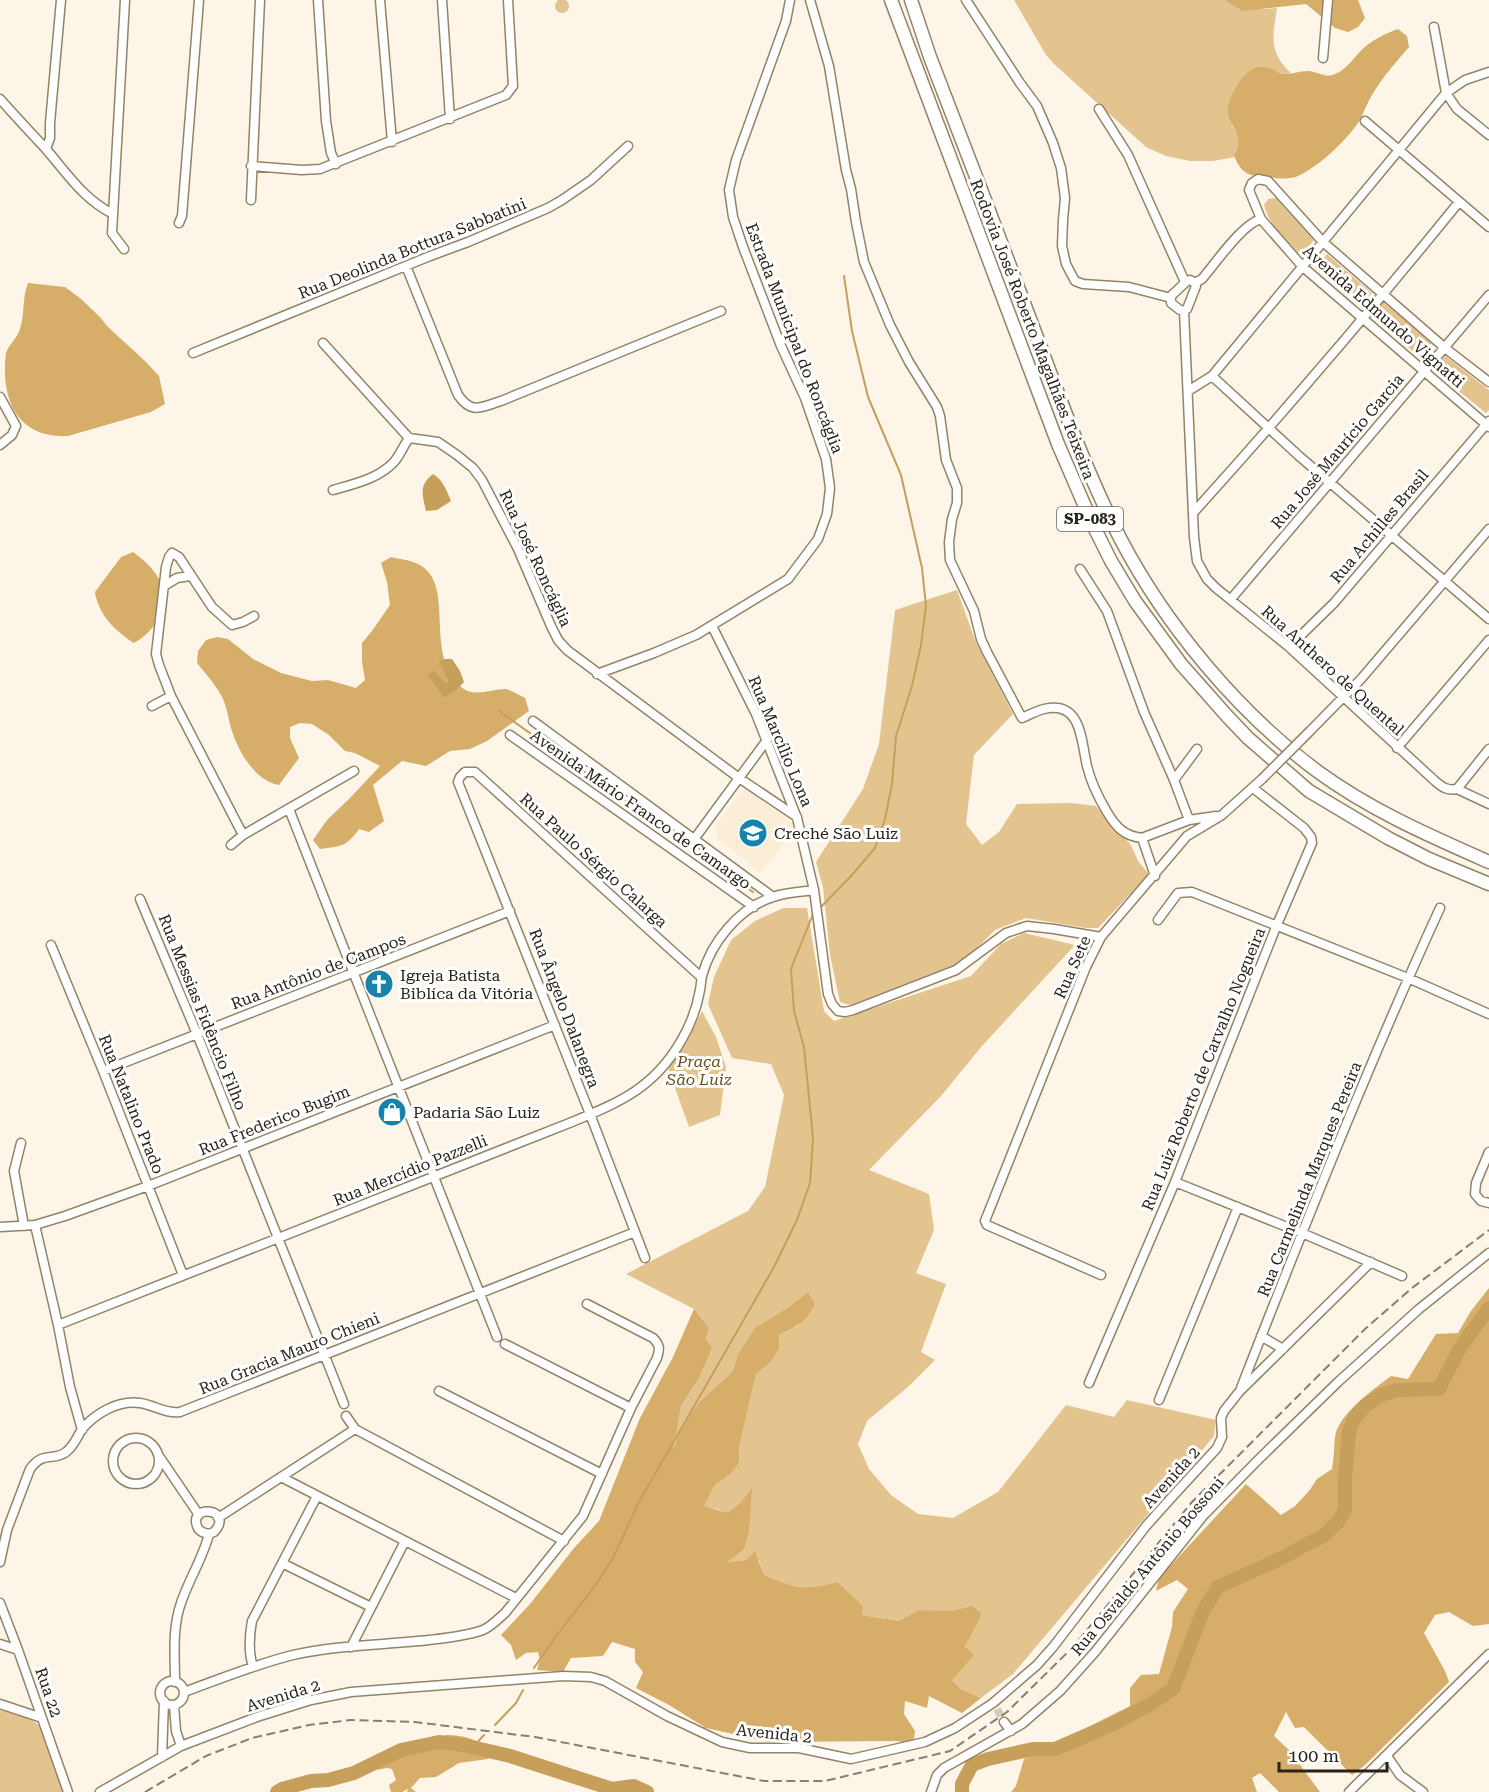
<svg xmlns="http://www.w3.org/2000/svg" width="1489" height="1792" font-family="'Roboto Serif',serif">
	<rect width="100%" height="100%" fill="#fdf5e8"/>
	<path fill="#fbedd6" d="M 745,788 L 792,823 L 795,827 L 761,873 L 717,838 L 716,825 Z"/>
	<path fill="#e3c48f" d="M555 6a7 7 0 1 1 14 0a7 7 0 1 1-14 0Z
		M 1014,0 L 1224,0 C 1239,10 1260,10 1277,8 C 1273,35 1268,52 1291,73 L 1285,74 L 1264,67 L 1232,125 C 1242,140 1239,142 1235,157 L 1213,161 L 1190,161 L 1166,156 L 1146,147 L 1054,64 L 1046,55 Z
		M 1276,198 L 1314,240 L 1301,256 C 1287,240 1269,226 1264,205 L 1268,199 Z
		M 1327,254 L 1372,293 L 1362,306 L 1315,268 Z
		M 1383,302 L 1432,342 L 1426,351 L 1418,356 L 1374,317 L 1377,309 Z
		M 1446,356 L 1489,390 L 1489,410 L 1486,413 L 1434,371 L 1438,361 Z
		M 957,590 L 975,640 L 1013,714 L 974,755 L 966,824 L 982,845 L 999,832 L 1017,804 L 1071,803 L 1096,806 L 1131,845 L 1138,861 L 1149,874 L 1098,928 L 1086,928 L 1026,918 L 995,930 L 964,961 L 850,1005 L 840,1002 L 830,955 L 823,887 L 816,862 L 863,789 L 879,744 L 895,610 Z
		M 783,908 L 807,908 L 824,1011 L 834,1021 L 971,976 L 1001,944 L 1024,933 L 1075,945 L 982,1046 L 941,1096 L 869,1170 L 929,1194 L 934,1230 L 916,1273 L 946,1284 L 921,1352 L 935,1360 L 909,1386 L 867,1421 L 858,1444 L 869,1469 L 891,1495 L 918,1514 L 953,1518 L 998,1492 L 1066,1405 L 1114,1417 L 1127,1400 L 1216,1420 L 1214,1436 L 1013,1674 L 981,1698 L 961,1689 L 952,1680 L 965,1647 L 982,1614 L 918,1610 L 899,1621 L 862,1615 L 837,1582 C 803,1591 796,1588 764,1575 L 759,1560 L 746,1560 L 725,1564 L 751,1488 L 741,1502 L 728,1514 L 717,1509 L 703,1507 L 715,1485 L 730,1475 L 739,1463 L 739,1448 L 756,1374 L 771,1362 L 779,1349 L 779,1335 L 799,1325 L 808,1292 L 786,1309 L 737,1356 L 733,1371 L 700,1401 L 681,1427 L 671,1455 L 681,1406 L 698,1380 L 705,1338 L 709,1328 L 694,1309 L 626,1274 L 748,1211 L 765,1187 L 784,1095 L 771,1064 L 732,1058 L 708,1004 L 714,977 L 731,940 L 755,921 Z
		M 702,1011 L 716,1037 L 726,1067 L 720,1115 L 689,1127 L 668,1068 L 686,1043 Z
		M 0,1710 C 14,1714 31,1717 42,1728 L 64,1792 L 0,1792 Z"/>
	<path fill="#d6ae6a" d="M 1224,0 L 1358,0 L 1365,18 L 1358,27 L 1348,32 L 1335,28 L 1306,4 L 1243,11 Z
		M 1398,29 L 1407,36 L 1409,47 C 1396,62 1382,78 1372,95 C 1367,103 1364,112 1360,120 C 1347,140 1320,166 1298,176 C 1290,180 1276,178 1266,177 C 1248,177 1241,172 1234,156 C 1249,129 1220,125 1230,100 C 1235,87 1247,65 1264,67 C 1272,67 1279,74 1286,74 C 1295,74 1304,69 1314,72 C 1322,74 1326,78 1335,74 C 1348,69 1356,54 1366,46 C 1376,38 1387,33 1398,29 Z
		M 28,283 L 65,287 L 80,298 L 100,317 L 108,327 L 145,361 L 159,376 L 165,404 L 151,412 L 68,436 C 18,439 0,400 6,353 C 9,344 17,339 20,329 C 25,313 22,298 28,283 Z
		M 133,552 C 143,559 153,568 159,579 C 162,583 162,588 162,593 C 164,615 153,633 134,643 C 115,631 98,614 95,592 L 121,557 Z
		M 391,557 C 399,559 410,560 418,564 C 457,583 423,652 460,686 C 473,698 488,690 504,689 C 510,689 519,695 525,698 L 529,711 L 487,741 L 470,749 L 450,751 L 426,766 L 402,761 L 373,785 L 384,821 L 369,832 L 359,829 C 346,847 342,846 320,849 L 313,840 L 327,820 L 349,799 L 380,766 L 355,753 L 345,751 L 329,735 L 312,724 L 300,723 L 290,727 L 290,738 L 299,758 L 279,785 C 254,780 238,751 231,728 C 228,717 227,707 222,697 C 216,685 206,674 197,663 L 198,651 L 206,640 L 217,637 L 228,639 L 253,659 L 281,673 L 312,681 L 328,680 L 356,688 L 365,680 L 362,662 L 362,643 L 372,631 L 390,605 L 387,582 L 381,563 Z
		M 1489,1288 L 1489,1624 L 1473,1626 L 1449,1612 L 1435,1615 L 1424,1633 L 1445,1671 L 1449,1682 L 1365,1765 L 1352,1775 L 1304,1727 L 1295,1728 L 1286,1712 L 1274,1736 L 1289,1750 L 1320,1792 L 1279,1792 L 1260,1773 L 1252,1778 L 1257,1792 L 1011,1792 L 1016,1786 L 1024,1759 L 1130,1706 L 1130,1688 L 1141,1675 L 1159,1674 L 1172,1627 L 1173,1612 L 1188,1589 L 1177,1580 L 1156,1591 L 1159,1578 L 1246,1484 L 1281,1515 L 1295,1506 L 1309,1491 L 1317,1479 L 1332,1469 C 1334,1458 1334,1447 1335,1437 C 1338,1414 1374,1389 1391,1376 L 1408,1379 L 1436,1334 L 1458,1333 L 1471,1311 Z
		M 808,1292 L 815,1304 C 805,1324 798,1325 779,1335 L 779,1349 L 771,1362 L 756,1374 L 739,1448 L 739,1463 L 730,1475 L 715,1485 L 704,1506 L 728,1513 L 741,1502 L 752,1487 L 749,1532 L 744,1549 L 726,1563 L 746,1560 L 755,1551 L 764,1575 C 796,1588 803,1591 837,1582 L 863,1606 L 862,1615 L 899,1621 L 918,1610 L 953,1611 L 972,1606 L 982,1614 L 965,1647 L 974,1655 L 952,1680 L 961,1689 L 981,1698 L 962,1713 L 929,1696 L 927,1708 L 905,1701 L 904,1714 L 915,1731 L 914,1740 L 903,1742 L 896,1741 L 768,1742 L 706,1728 L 669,1705 L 636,1688 L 643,1672 L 635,1662 L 635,1649 L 612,1642 L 603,1656 L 571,1658 L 563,1672 L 537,1670 L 540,1660 L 538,1652 L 526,1653 L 516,1660 L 511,1645 L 501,1635 L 530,1604 L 574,1548 L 599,1521 L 640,1418 L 673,1357 L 694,1309 L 709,1328 L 705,1339 L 712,1348 L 698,1380 L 681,1406 L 673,1450 L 681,1427 L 700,1401 L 733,1371 L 737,1356 L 755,1328 L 786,1309 Z
		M 447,1735 C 463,1735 479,1740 491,1750 L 491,1756 L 488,1759 L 459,1763 L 436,1777 L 420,1778 L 411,1788 L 416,1792 L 407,1792 L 408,1789 L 402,1792 L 391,1792 L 389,1785 L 396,1780 L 392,1769 L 387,1768 L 377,1770 C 400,1739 416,1746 447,1735 Z"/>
	<path fill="#c69f5b" d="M 433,474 C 443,480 447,491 451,501 L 437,510 L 426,511 C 422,494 419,485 433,474 Z
		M 446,659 L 452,659 L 460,671 L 464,682 L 455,691 L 444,697 L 427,674 L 435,671 L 445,684 L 449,682 L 439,661 Z"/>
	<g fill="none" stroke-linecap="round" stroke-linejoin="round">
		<path stroke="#c69f5b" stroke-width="2" d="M 499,711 L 753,892
			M 820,908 L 852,875 L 875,848 L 885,819 L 892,784 L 896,736 L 912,686 L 921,645 L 926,606 L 922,568 L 901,475 L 868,397 L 852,331 L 844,276
			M 534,1668 L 556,1636 L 595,1586 L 612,1560 L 639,1502 L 774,1267 L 797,1220 L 810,1183 L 813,1138 L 804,1047 L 794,1011 L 791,969 L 813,914
			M 495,1725 L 516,1703 L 523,1690
			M 473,1747 L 484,1735"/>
		<path stroke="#c69f5b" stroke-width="14" d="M 277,1792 L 282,1789 L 311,1781 L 328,1780 L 354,1773 L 401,1750 L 439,1742 L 463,1745 L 510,1756 L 612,1789 L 634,1786 L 647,1792
			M 962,1792 L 962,1784 L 972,1765 L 988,1759 L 1033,1749 L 1055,1749 L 1113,1724 L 1149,1705 L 1173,1689 L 1203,1611 L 1218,1587 L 1284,1557 L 1305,1545 L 1322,1537 L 1337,1523 L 1345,1510 L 1345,1479 L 1349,1431 L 1354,1419 L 1364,1407 L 1381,1395 L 1397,1390 L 1439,1389 L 1460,1348 L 1489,1308"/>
		<path stroke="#d3cbbe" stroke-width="8" stroke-dasharray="8 4" stroke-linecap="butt" d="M 997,1709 L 1004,1722"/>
		<g stroke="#948366" stroke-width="11">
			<path id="minor" d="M 318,0 L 326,121 L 331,153 L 336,164
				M 380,0 L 392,142
				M 442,0 L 450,119
				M 810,0 L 829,66 L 846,170 L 851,189 L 856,222 L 864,262 L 890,325 L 909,362 L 937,407 L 940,416 L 946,460 L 957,488 L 957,503 L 952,519 L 949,542 L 950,560 L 974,611 L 981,639 L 987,652 L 1022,718 C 1029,715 1036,711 1044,709 C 1082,700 1081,741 1087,766 C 1091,783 1098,797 1107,812 C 1116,827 1124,836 1142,838 L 1155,876
				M 966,0 L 1020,83 L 1037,106 L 1053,143 L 1061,168 L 1065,198 L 1063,220 L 1062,246 L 1066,264 L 1075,281 L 1083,284 L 1129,287 L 1171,298
				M 1434,27 L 1446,93 L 1457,109 L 1489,135
				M 1323,58 L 1328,0
				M 0,99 C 15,116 30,132 45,148 C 67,173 83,199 113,214
				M 1099,109 L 1128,155 L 1185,282
				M 1365,121 L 1489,227
				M 46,149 L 50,138 L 50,123 L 61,0
				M 251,166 L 302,170 L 320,169 L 506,95 L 513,86 L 508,0
				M 251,200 L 260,0
				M 179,223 L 182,216 L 199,0
				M 124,249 L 112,233 L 125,0
				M 406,266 L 458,395 C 472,415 481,407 501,401 L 721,311
				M 1190,280 L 1195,283 L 1196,286 L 1187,309 L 1184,311 L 1180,310 L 1171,303 L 1171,296 L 1187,281 Z
				M 1195,283 L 1202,279 C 1215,264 1242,224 1261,219
				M 1184,311 L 1194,537 L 1197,561 L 1207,579 L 1216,588 L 1289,647 L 1435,781 C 1442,787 1447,791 1457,789
				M 323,343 L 409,438 L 438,442 L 457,455 L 473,468 L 482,480 L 518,549 L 551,626 L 558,640 L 567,650 L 739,778 L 797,817
				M 193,353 L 430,256 L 468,242 L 548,208 L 562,200 L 591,180 L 628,146
				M 1212,376 L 1299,456 L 1489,619
				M 1489,382 L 1445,348 L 1323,242 L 1268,181 L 1258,179 L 1252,183 L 1249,190 L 1261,219 L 1303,267 L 1489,427
				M 1188,391 L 1212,376 L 1446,93 L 1465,80 L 1489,72
				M 0,397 L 16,426 L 12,435 L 0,445
				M 333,490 C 354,484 378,479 394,462 C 400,455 404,445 409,438
				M 1194,512 C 1285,411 1373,308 1459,202
				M 1080,569 L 1107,611 L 1144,712 L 1174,780 L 1189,820
				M 164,586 L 177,578 L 190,576
				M 1231,599 L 1489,295
				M 712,626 L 756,714 L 797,818 L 814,890 L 828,994 L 832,1004 L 838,1011 L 845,1012 L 853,1010 L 956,970 L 1006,933 L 1027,926 L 1054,929 L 1101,937
				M 1289,647 L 1334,603 L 1489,421
				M 597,674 L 654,653 L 696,635 L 788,579 L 818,539 L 827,514 L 830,488 L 826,459 L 805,398 L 781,346 L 743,247 L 733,217 L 729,190 L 736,160 L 786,21 L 790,0
				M 152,706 L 171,696
				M 533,721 L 773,897
				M 1311,730 L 1361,679 L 1489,529
				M 510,735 L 754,907
				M 1397,748 L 1489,640
				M 1174,780 L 1197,749
				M 1457,789 L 1489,749
				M 1457,789 L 1489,804
				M 289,809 L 497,1337
				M 243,835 L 171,696 L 159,665 L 156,654 L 166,567 L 169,557 L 172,553 L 179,557 L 212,607 L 232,625 L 243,622 L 254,616
				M 695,838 L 767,740
				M 1142,838 L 1189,820 L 1216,816
				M 231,845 L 243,835 L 354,771
				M 140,899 L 197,1034 L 344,1404
				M 1158,920 L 1178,893 L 1192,892 L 1408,978 L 1489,1014
				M 51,945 L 103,1071 L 183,1275
				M 103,1071 L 510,911
				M 21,1143 L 14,1171 L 24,1226
				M 1489,1152 L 1476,1183 L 1475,1194 L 1481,1201 L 1489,1203
				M 1175,1182 L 1302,1233 L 1402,1276
				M 35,1225 L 58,1325 L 70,1387 L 82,1430
				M 0,1227 L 35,1225 L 65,1216 L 148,1186 L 555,1025
				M 645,1258 L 590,1114 L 458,782 L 460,777 L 465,772 L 475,772 L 701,977
				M 1101,1275 L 987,1225 L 985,1221 L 1086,967 L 1101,937 L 1187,836 L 1222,815 L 1262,779
				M 58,1325 L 572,1122 C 620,1102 654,1088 681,1041 C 690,1026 697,1007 700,990 C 701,985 701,981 702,976 C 711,942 739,908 773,897 C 786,892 801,892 814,890
				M 1261,1336 L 1283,1349
				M 505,1344 L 631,1408
				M 1089,1383 L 1175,1182 L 1276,927 L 1312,843 L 1311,837 L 1304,828 L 1253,788
				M 1241,1388 C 1304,1227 1368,1065 1440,908
				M 439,1391 L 602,1474
				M 1159,1400 L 1238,1207
				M 346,1416 L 355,1429 L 564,1541
				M113 1461a23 23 0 1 1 46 0a23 23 0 1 1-46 0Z
				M 159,1456 L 199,1515
				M 281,1477 L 516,1598
				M 218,1518 L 355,1429
				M 0,1562 L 7,1530 L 30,1469 C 44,1450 53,1462 66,1452 C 74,1446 77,1437 82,1429 C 96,1413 118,1400 140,1403 C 154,1405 166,1414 180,1412 L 635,1232
				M 282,1563 L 371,1607
				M 0,1603 L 18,1650 L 68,1792
				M 0,1644 L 18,1650
				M 351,1647 L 405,1541
				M 253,1667 C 248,1651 249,1637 252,1621 L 317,1496
				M160 1693a12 12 0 1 1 24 0a12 12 0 1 1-24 0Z
				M 175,1682 C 175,1656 172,1628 181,1603 C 189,1579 203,1558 209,1534 L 214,1532 C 235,1509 189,1503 197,1526 C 199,1532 204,1533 209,1534
				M 184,1692 C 220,1679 256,1664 293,1655 C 337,1645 384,1645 429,1640 C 447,1638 466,1636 483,1630 C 492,1626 498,1619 505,1613 L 583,1516 L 631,1408 L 657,1358 C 660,1349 660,1345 653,1338 L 587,1304
				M 0,1704 L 42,1718
				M 174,1705 L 176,1731 L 181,1746
				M 1004,1722 L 1011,1731
				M 1387,1756 L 1400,1775 L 1423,1792
				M 162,1757 L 164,1701
				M 100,1792 L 181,1746 L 257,1717 L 311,1700 L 351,1692 L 563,1676 L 591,1677 L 605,1681 L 667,1716 L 722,1742 L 750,1748 L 799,1748 L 851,1759 L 925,1742 L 955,1728 L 993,1703 L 1037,1665 L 1053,1647 L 1146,1526 L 1172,1497 L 1217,1448 L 1222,1437 L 1221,1418 L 1224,1411 L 1239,1392 L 1371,1262
				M 931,1792 L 937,1775 L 944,1768 L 1022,1724 L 1060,1691 L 1095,1652 L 1203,1516 L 1259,1459 L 1338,1382 L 1419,1309 L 1489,1253
				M 1349,1792 L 1489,1654"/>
		</g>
		<g stroke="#948366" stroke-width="15">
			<path id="highway" d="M 891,0 L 1058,444 L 1093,525 L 1111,561 L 1135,601 L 1181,664 L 1227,716 L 1248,738 L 1309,791 L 1388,838 L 1429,859 L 1489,884
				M 911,0 L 930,57 C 963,142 995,226 1027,311 C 1056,387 1083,466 1120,538 C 1166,626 1238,712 1317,771 C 1370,810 1430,836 1489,862"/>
		</g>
		<use href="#minor" stroke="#fff" stroke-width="8"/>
		<use href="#highway" stroke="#fff" stroke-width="12"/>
		<path stroke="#867f72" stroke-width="2" stroke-dasharray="9 4.5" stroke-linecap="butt" d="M 145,1792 L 206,1756 L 252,1738 L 309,1725 L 351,1720 L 415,1722 L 535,1737 L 764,1781 L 825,1781 L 950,1751 L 1007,1712 L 1073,1647 L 1192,1502 L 1365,1329 L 1412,1288 L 1489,1230"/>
		<g stroke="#948366" stroke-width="11" stroke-linecap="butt">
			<path id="minor-bridge" d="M 1262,779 L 1311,730"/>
		</g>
		<use href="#minor-bridge" stroke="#fff" stroke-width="8"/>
	</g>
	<defs>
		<g id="school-disc" transform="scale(1.5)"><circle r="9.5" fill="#1783ab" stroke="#fff"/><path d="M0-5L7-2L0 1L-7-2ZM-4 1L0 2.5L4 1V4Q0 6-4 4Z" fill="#fff"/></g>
		<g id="church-disc" transform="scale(1.5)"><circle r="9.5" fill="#1783ab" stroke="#fff"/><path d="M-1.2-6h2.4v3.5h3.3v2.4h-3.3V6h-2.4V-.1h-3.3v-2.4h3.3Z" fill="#fff"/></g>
		<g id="shop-disc" transform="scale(1.5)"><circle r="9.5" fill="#1783ab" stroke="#fff"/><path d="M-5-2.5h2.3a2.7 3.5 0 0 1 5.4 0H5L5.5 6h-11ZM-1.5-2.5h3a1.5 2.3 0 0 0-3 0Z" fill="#fff"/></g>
	</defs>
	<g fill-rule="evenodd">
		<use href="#school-disc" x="753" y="833"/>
		<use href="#church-disc" x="379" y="984"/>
		<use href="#shop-disc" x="392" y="1112"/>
	</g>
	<g text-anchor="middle" stroke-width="6" stroke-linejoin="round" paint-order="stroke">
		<rect fill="#fff" stroke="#69645c" stroke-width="1.5" x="1057" y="507" width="66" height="24" rx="4.5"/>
		<g font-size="15" font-weight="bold" fill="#292216">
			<text x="1090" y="524">SP-083</text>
		</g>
		<g font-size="16" fill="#292216" stroke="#fff">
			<text transform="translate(412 248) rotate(-22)" y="6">Rua Deolinda Bottura Sabbatini</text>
			<text transform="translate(1384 316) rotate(41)" y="6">Avenida Edmundo Vignatti</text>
			<text transform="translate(1033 329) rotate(69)" y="6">Rodovia José Roberto Magalhães Teixeira</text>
			<text transform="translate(795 338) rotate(69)" y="6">Estrada Municipal do Roncáglia</text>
			<text transform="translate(1337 451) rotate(-50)" y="6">Rua José Maurício Garcia</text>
			<text transform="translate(1379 526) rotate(-50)" y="6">Rua Achilles Brasil</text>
			<text transform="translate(536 558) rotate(65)" y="6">Rua José Roncáglia</text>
			<text transform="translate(1333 670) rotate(42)" y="6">Rua Anthero de Quental</text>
			<text transform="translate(781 741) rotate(67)" y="6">Rua Marcílio Lona</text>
			<text transform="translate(641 809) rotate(35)" y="6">Avenida Mário Franco de Camargo</text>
			<text transform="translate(594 860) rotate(42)" y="6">Rua Paulo Sérgio Calarga</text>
			<text transform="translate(1072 967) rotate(-66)" y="6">Rua Sete</text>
			<text transform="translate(318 971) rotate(-21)" y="6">Rua Antônio de Campos</text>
			<text transform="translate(565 1008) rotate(69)" y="6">Rua Ângelo Dalanegra</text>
			<text transform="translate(203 1012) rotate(68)" y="6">Rua Messias Fidêncio Filho</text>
			<text transform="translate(1203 1069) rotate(-68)" y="6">Rua Luiz Roberto de Carvalho Nogueira</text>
			<text transform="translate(132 1104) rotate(68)" y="6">Rua Natalino Prado</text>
			<text transform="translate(274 1120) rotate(-22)" y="6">Rua Frederico Bugim</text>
			<text transform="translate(410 1170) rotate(-22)" y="6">Rua Mercídio Pazzelli</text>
			<text transform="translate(1309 1179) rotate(-68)" y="6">Rua Carmelinda Marques Pereira</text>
			<text transform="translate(289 1353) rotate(-22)" y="6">Rua Gracia Mauro Chieni</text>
			<text transform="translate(1171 1477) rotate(-48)" y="6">Avenida 2</text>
			<text transform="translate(1147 1566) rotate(-50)" y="6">Rua Osvaldo Antônio Bossoni</text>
			<text transform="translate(49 1692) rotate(71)" y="6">Rua 22</text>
			<text transform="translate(283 1695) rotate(-17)" y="6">Avenida 2</text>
			<text transform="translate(774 1733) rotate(6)" y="6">Avenida 2</text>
		</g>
		<g font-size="16" fill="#292216" stroke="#fff" text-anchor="start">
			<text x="774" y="839">Creché São Luiz</text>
			<text x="400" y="981">Igreja Batista<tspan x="400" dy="18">Biblíca da Vitória</tspan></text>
			<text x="413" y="1118">Padaria São Luiz</text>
		</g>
		<g font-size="16" font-style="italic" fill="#6b501d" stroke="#fff">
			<text x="699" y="1067">Praça<tspan x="699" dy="18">São Luiz</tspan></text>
		</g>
	</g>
	<path d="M1279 1762v9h108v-9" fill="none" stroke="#292216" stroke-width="3"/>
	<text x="1288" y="1762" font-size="18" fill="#292216" stroke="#ffffff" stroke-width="4.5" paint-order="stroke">100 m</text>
</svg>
